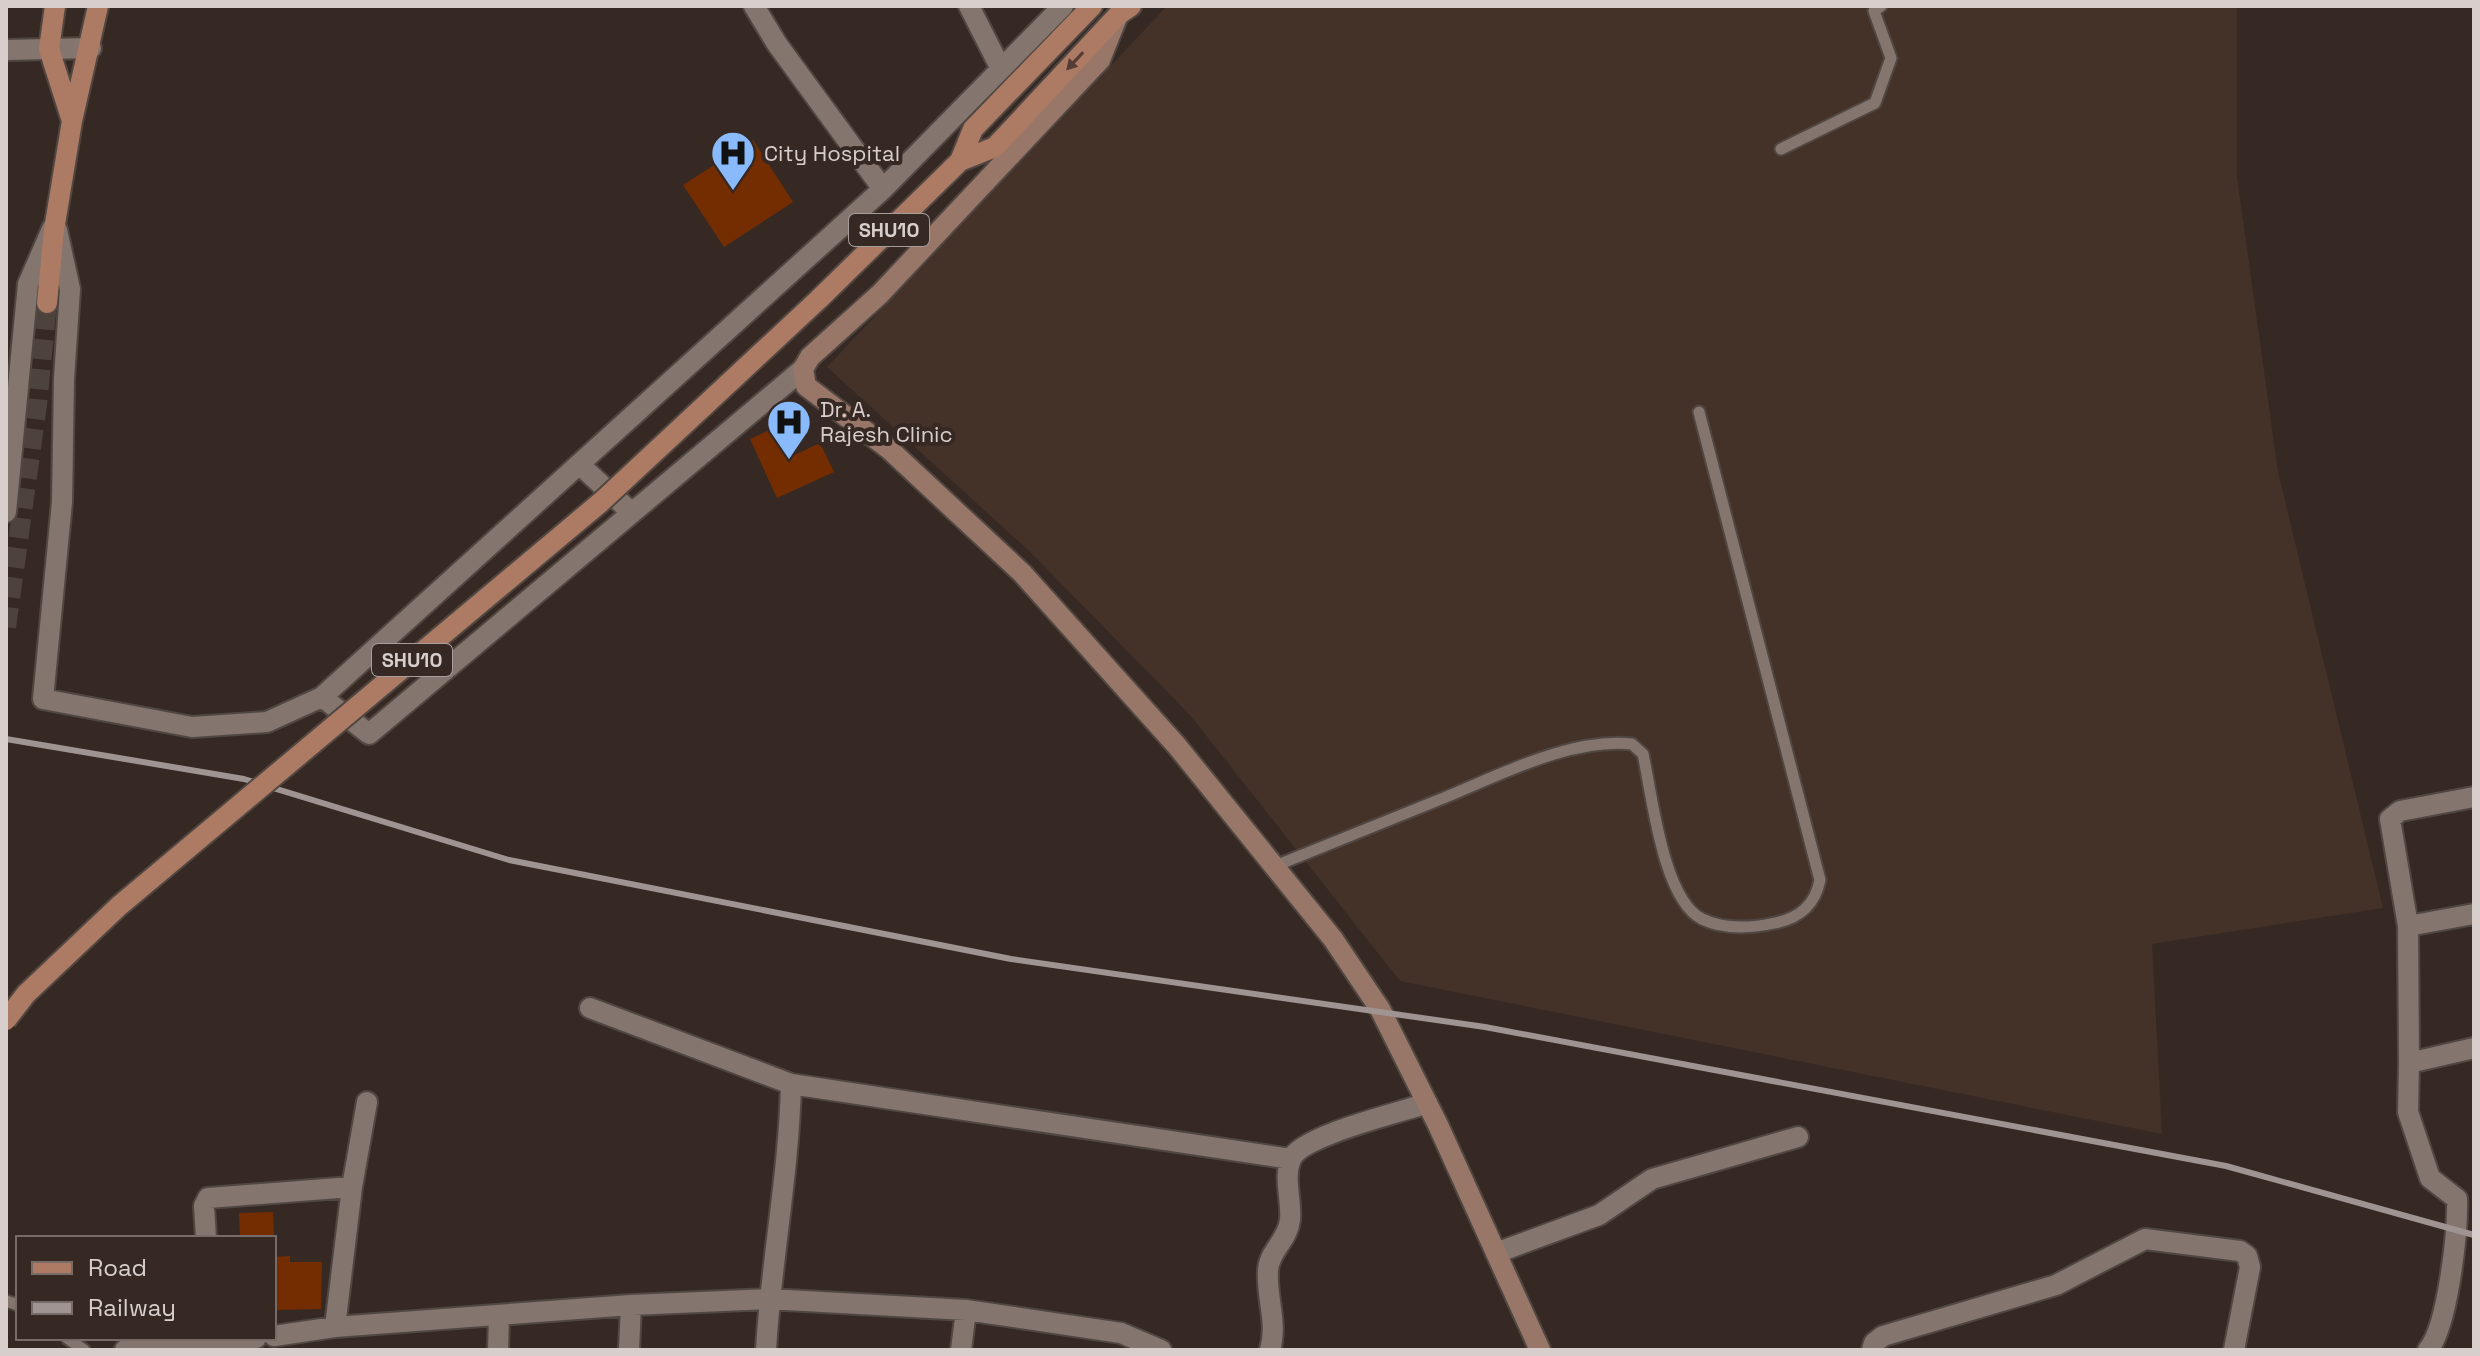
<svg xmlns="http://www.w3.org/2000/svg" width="2480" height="1356" font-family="'Space Grotesk',sans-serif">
	<rect width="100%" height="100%" fill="#362924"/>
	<path fill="#443128" d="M 1167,6 L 2237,6 L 2237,177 L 2278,472 L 2383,908 L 2152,944 L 2162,1134 L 1400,981 L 1190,715 L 1028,550 L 827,367 Z"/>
	<path fill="#742d00" d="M 753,140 L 793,202 L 724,247 L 683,185 Z
		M 776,427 L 790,457 L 820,443 L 834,472 L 777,498 L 750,439 Z
		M 273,1212 L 274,1237 L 240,1238 L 239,1213 Z
		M 290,1256 L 290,1262 L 322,1262 L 321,1309 L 274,1310 L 274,1257 Z"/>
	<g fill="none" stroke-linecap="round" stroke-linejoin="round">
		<path stroke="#4e423d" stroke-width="20" stroke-dasharray="20 10" stroke-linecap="butt" d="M 6,627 L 37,405 L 47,303"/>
		<g stroke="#514742" stroke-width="15">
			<path id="lane" d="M 1781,149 L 1875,103 L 1891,58 L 1874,11 L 1881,6
				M 1275,866 C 1332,843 1389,820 1446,797 C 1502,774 1570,738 1632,744 L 1643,754 C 1652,795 1663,900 1702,919 C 1725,930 1752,928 1775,923 C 1800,918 1815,905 1820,880 L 1699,412
				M 6,1301 L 18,1305
				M 67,1338 L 84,1350"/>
		</g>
		<g stroke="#514742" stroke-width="24">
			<path id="street" d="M 754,6 L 777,44 L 883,189 L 1063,6
				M 969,6 L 1001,69
				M 6,50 L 91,48
				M 57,230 L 70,289 L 64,379 L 62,502 L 43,699 L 192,727 L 267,722 L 322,697
				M 803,369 L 369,734 L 322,697 L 883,189
				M 579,464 L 632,513
				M 6,512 L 28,284 L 52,229
				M 2408,926 L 2474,914
				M 590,1008 L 791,1084 L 1291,1159
				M 2409,1063 L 2408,926 L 2390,819 L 2400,811 L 2474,797
				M 206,1238 L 204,1206 L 208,1198 L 352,1187
				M 1496,1253 L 1599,1215 L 1652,1179 L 1798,1137
				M 335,1327 L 352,1187 L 367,1102
				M 274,1336 L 335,1327 L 631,1305 L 769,1299 L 966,1310 L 1121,1333 L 1161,1350
				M 125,1350 L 256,1338
				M 498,1350 L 499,1315
				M 629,1350 L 631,1305
				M 766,1350 C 771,1261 789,1174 791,1084
				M 961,1350 L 966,1310
				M 1270,1350 C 1278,1322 1266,1298 1268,1270 C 1269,1251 1288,1240 1290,1220 C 1292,1200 1283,1178 1291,1159 C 1302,1135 1400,1113 1427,1103
				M 1872,1350 L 1874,1343 L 1883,1336 L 2056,1285 L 2145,1239 L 2240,1251 L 2247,1256 L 2250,1267 L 2234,1350
				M 2428,1350 C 2448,1326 2458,1231 2457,1199 L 2430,1178 L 2408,1112 L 2409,1063 L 2474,1048"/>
		</g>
		<g stroke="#514742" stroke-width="24">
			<path id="secondary" d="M 1118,15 L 1100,60 L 880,294 L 810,357 L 803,369 L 806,386 L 889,449 L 1022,573 L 1177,746 L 1333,939 L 1380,1009 L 1438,1125 L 1540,1350"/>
		</g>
		<g stroke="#514742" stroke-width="24">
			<path id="primary" d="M 55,6 L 49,49 L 72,121
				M 960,161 L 973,129 L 1092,6
				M 819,299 L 960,161 L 995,147 L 1118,15 L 1131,6
				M 47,303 L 54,230 L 72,121 L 98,6"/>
		</g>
		<use href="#lane" stroke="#84756f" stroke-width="11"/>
		<use href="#street" stroke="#84756f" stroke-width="20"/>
		<use href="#secondary" stroke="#987769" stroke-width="20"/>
		<use href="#primary" stroke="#ad7a63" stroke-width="20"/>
		<path stroke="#9f9491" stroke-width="6" d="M 6,739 L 244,779 L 509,860 L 1011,959 L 1485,1027 L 2226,1166 L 2474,1235"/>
		<g stroke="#514742" stroke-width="24" stroke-linecap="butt">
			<path id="primary-bridge" d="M 6,1020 L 26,994 L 119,906 L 601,502 L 819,299"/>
		</g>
		<use href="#primary-bridge" stroke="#ad7a63" stroke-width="20"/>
	</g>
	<defs><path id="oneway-solid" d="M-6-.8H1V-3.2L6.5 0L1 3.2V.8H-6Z" transform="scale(2)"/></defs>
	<use fill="#543d34" href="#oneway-solid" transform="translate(1075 61) rotate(133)"/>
	<defs>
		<g id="hospital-pin" transform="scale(2.3)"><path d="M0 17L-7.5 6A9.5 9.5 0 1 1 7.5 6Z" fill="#88bafc" stroke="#362924"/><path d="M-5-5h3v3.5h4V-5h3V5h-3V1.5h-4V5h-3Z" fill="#111"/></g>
	</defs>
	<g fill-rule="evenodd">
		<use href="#hospital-pin" x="733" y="153"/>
		<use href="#hospital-pin" x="789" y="422"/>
	</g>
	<g text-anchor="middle" stroke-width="8" stroke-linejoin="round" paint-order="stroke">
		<g fill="#362924" stroke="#a79d9a" stroke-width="2">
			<rect x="849" y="214" width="80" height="32" rx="6"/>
			<rect x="372" y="644" width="80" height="32" rx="6"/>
		</g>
		<g font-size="20" font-weight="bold" fill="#d8cfcc">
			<text x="889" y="237">SHU10</text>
			<text x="412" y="667">SHU10</text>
		</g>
		<g font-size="22" fill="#d8cfcc" stroke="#362924" text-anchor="start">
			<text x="764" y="161">City Hospital</text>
			<text x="820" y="417">Dr. A.<tspan x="820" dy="25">Rajesh Clinic</tspan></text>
		</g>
	</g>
	<rect width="2480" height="1356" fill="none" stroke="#d8cfcc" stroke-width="16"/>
	<rect x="16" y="1236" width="260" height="104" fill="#362924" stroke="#776b67" stroke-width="2"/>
	<rect x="32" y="1262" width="40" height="12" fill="#ad7a63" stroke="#776b67" stroke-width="2"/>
	<text x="88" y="1276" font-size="24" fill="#d8cfcc">Road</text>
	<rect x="32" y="1302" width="40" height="12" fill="#9f9491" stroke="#776b67" stroke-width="2"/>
	<text x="88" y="1316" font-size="24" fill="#d8cfcc">Railway</text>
</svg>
